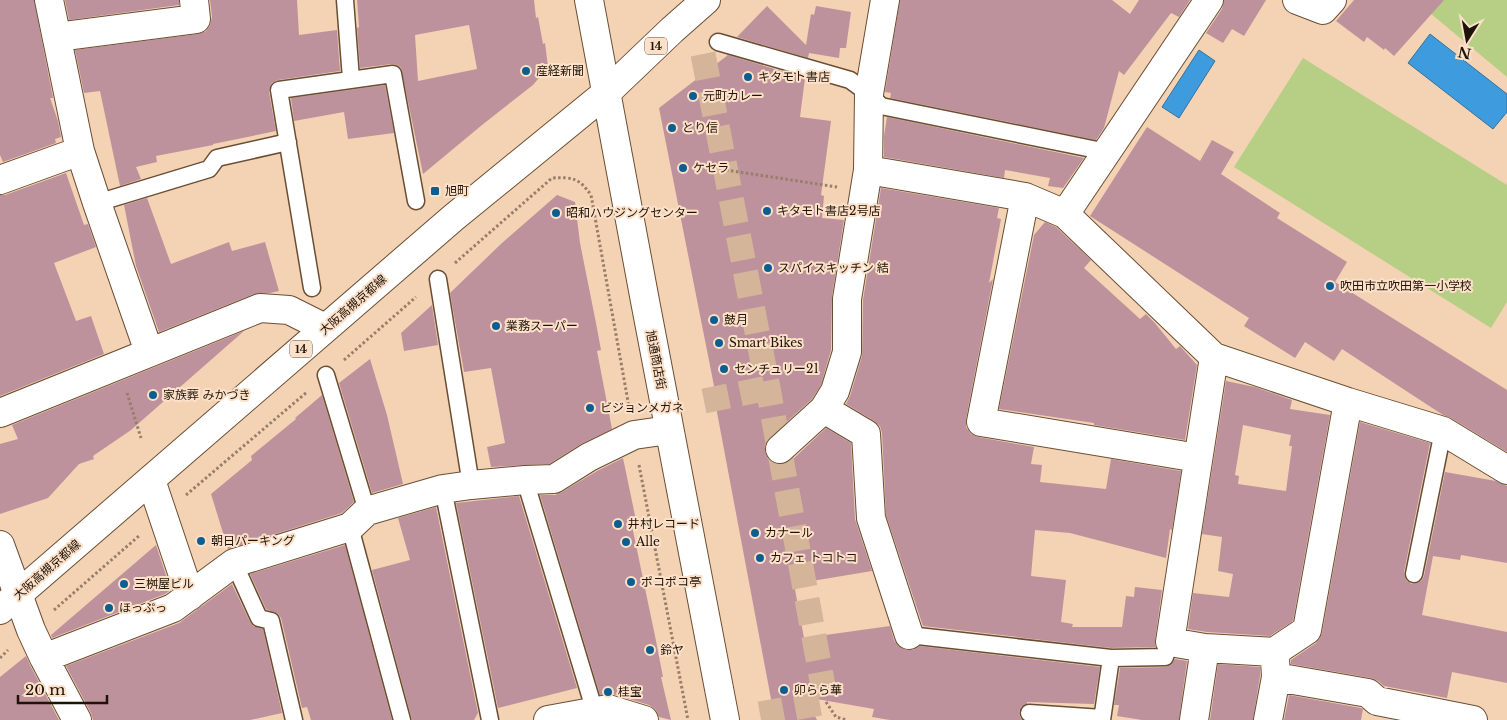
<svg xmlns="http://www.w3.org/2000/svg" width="1507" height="720" font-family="'Libre Baskerville','Noto Sans JP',serif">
	<rect width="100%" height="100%" fill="#f4d2b4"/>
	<path fill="#b7cf84" d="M 1431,0 L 1507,0 L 1507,77 L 1424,8 Z
		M 1303,58 L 1507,185 L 1507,302 L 1491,328 L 1234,167 Z"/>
	<path fill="#3e9bdd" stroke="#34729d" d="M 1430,34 L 1507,94 L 1507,112 L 1493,129 L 1408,63 Z
		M 1199,50 L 1215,61 L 1179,118 L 1162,107 Z"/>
	<path fill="#be929c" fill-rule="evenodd" d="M 0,0 L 34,0 L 53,98 L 50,98 L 58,121 L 61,137 L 55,139 L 56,143 L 3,162 L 0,155 Z
		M 65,0 L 179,0 L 179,5 L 69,20 Z
		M 210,0 L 297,0 L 299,35 L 337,30 L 340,71 L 278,80 L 272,83 L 270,87 L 269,92 L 276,131 L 213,144 L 213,145 L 156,156 L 157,162 L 136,167 L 141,179 L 120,186 L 100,91 L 84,93 L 75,50 L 198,34 L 206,31 L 210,25 L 212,17 Z
		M 357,0 L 534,0 L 536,18 L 538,17 L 543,44 L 545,43 L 548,67 L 533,85 L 482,125 L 423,174 L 401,68 L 397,65 L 392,64 L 360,68 L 357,28 L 359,27 ZM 469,25 L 477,69 L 418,81 L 415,35 Z
		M 900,0 L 1112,0 L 1130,14 L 1139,0 L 1190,0 L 1179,17 L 1171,13 L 1124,75 L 1119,71 L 1104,128 L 1096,140 L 890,98 L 891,93 L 885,92 Z
		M 1224,0 L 1266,0 L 1244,36 L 1232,29 L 1223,43 L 1206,33 L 1222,9 Z
		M 1354,0 L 1444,0 L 1394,56 L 1385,48 L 1384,50 L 1367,37 L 1364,42 L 1336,21 Z
		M 767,6 L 806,45 L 811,14 L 814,15 L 816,6 L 851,12 L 846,48 L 840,48 L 839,58 L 809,53 L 808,58 L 737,37 Z
		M 728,55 L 805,78 L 800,117 L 831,121 L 821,195 L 824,196 L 822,218 L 844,220 L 832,296 L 831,350 L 821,385 L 812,399 L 769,438 L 765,445 L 765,452 L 768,459 L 775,464 L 784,464 L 791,461 L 826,428 L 851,443 L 855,519 L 872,571 L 794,584 L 804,638 L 890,626 L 894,640 L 898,646 L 906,650 L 913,650 L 919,646 L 1100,667 L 1094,704 L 1027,702 L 1027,704 L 1021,707 L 1019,712 L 1020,717 L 1022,720 L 890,720 L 872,717 L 874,709 L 805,697 L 817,720 L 775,720 L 716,407 L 718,406 L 659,108 Z
		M 385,85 L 394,133 L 348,139 L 344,112 L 294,121 L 291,98 Z
		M 887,117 L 1084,158 L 1063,188 L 1048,186 L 1050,178 L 1005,170 L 1004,178 L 884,157 L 884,136 Z
		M 1147,127 L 1200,161 L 1212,140 L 1234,152 L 1221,174 L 1280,213 L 1277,218 L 1347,262 L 1335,282 L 1507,390 L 1507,452 L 1451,418 L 1443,415 L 1342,349 L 1334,361 L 1305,342 L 1295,358 L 1244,326 L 1249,318 L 1090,216 Z
		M 66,173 L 84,225 L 88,224 L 96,247 L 54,263 L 76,321 L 91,316 L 104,354 L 0,396 L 0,195 L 5,195 Z
		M 881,188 L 999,208 L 997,218 L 1001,219 L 989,283 L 993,279 L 966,419 L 966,427 L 971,434 L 978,437 L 1034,447 L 1031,464 L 1042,465 L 1040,482 L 1106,489 L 1111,459 L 1181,471 L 1172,530 L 1170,529 L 1166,558 L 1070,533 L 1035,530 L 1031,576 L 1066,580 L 1061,622 L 1073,624 L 1072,627 L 1122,627 L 1126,596 L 1134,597 L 1135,587 L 1162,590 L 1155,640 L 1155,647 L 1111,648 L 923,626 L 886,515 L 882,433 L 880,426 L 874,421 L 846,404 L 850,396 L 862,356 L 863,300 Z
		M 557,195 L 575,202 L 580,243 L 596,323 L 601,350 L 597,351 L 612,429 L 581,444 L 549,464 L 491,467 L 487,447 L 505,443 L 491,368 L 464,372 L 450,293 L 502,243 Z
		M 147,198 L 171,264 L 229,242 L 232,251 L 265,242 L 279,291 L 270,293 L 254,294 L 159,332 L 136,266 L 124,205 Z
		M 1045,222 L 1056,227 L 1091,260 L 1084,268 L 1140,319 L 1146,314 L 1154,322 L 1176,349 L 1180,346 L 1197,365 L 1185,440 L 1094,425 L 1094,423 L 999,409 L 1034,235 Z
		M 432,305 L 438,345 L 404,351 L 401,333 Z
		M 244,331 L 131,430 L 93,456 L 94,459 L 79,464 L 48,498 L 0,514 L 0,444 L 18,439 L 12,425 Z
		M 370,359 L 387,415 L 403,484 L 372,493 L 339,383 Z
		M 1226,381 L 1255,387 L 1292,400 L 1290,409 L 1330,415 L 1293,621 L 1270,636 L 1207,632 L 1188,629 L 1193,593 L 1229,597 L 1233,574 L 1218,571 L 1222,537 L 1202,534 ZM 1243,425 L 1291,435 L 1289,446 L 1292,446 L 1286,491 L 1238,484 L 1239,476 L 1235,475 Z
		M 322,395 L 354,502 L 342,513 L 228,549 L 211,494 L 252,460 L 251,456 L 296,419 L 295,418 Z
		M 1360,422 L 1430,443 L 1404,572 L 1405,578 L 1407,581 L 1412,584 L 1418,583 L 1422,580 L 1424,576 L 1445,472 L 1496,481 L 1507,486 L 1507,563 L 1461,555 L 1460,560 L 1433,556 L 1422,615 L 1507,632 L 1507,683 L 1452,672 L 1447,698 L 1384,686 L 1378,681 L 1371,678 L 1291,664 L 1291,660 L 1316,643 L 1320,638 L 1322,633 Z
		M 623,458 L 637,525 L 632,526 L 655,636 L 663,677 L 661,677 L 671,720 L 659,717 L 656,710 L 649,705 L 613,694 L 600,695 L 540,495 L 555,495 L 562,492 L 597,471 Z
		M 519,496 L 577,688 L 498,708 L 456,503 Z
		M 436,507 L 478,713 L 474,720 L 412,720 L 372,570 L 410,560 L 398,518 Z
		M 156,545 L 171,590 L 165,594 L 52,638 L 51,635 Z
		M 345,545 L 392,720 L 311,720 L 307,707 L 302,708 L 281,618 L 278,614 L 266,609 L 250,574 Z
		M 232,584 L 250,622 L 253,626 L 263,629 L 282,713 L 250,720 L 93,720 L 91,713 L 66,666 L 179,623 Z
		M 26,656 L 30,665 L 59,720 L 0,720 L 0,677 Z
		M 1175,659 L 1187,661 L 1179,720 L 1142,720 L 1117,716 L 1119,705 L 1114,705 L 1120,668 L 1165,667 L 1171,665 Z
		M 1218,664 L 1260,667 L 1260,676 L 1253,720 L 1210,720 Z
		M 1289,695 L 1361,708 L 1363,709 L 1361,720 L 1284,720 Z"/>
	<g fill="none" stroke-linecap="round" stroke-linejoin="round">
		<path stroke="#d4b59a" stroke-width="25" stroke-dasharray="25 12" stroke-linecap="butt" d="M 703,54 L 768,388 L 826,702 L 760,714
			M 704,401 L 768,388"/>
		<g stroke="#6a4e34" stroke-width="19">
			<path id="service" d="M 345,0 L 351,79
				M 718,42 L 850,80 L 869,94 L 881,106 L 1107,152
				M 97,203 L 209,169 L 217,158 L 288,142
				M 438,279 L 471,485
				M 312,288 L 279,90 L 393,74 L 416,201
				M 326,375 L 367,511
				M 525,480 L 595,712
				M 443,489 L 490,720
				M 350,527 L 402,720
				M 234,563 L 259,618 L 271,621 L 294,720
				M 1414,574 L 1443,431
				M 909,635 L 1111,658 L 1165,657 L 1170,642
				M 1029,713 L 1102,718
				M 1102,720 L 1111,658"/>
		</g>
		<g stroke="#6a4e34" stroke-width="30">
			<path id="minor" d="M 49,0 L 80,151 L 97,203 L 149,352
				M 885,0 L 869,94 L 868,170 L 1025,197 L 1065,214 L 1214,357 L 1348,402 L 1443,431 L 1507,470
				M 1297,0 L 1323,10 L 1332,0
				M 57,37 L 196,19 L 194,0
				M 0,180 L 80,151
				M 1025,197 L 981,422 L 1198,458
				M 1065,214 L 1209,0
				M 1214,357 L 1170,642 L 1205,648 L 1274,652 L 1307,630 L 1348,402
				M 824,409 L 866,434 L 871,518 L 909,635
				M 0,413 L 260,308 L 289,310 L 325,328
				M 780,449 L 824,409 L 835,391 L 847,352 L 847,299 L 868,170
				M 151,480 L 190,596
				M 0,545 L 31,630 L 44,658 L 77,720
				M 44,658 L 173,608 L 234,563 L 350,527 L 367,511 L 443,489 L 471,485 L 525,480 L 554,479 L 589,457 L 634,435 L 669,430
				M 1276,677 L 1368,693 L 1377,701 L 1473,720
				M 548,720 L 608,709 L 644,720
				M 1194,720 L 1205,648
				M 1268,720 L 1276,677 L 1275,659"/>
		</g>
		<g stroke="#6a4e34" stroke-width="30">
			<path id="tertiary" d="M 589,0 L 645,301 L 725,720"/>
		</g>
		<g stroke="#6a4e34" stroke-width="30">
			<path id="primary" d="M 0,610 L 453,218 L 606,93 L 672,30 L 706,0"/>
		</g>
		<path stroke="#967e69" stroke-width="3" stroke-dasharray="2.5 2.5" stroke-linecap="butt" d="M 726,170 L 837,187
			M 455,263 L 552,178 C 573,177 579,178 591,195 L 629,407
			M 344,360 L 416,297
			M 127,393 L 141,438
			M 639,465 L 688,720
			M 186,495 L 307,392
			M 54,610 L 140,535
			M 0,658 L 8,650
			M 826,702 L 836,717 L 847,720"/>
		<use href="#service" stroke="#fff" stroke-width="16"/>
		<use href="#minor" stroke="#fff" stroke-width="28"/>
		<use href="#tertiary" stroke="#fff" stroke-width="28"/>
		<use href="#primary" stroke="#fff" stroke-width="28"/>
	</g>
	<g fill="#0b5e90" stroke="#fce0c8" stroke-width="2">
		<circle cx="526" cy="71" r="5"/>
		<circle cx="748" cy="77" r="5"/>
		<circle cx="693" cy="96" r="5"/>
		<circle cx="672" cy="128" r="5"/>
		<circle cx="683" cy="168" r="5"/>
		<rect x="430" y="186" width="10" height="10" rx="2.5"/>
		<circle cx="767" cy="211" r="5"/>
		<circle cx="556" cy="213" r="5"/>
		<circle cx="768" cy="268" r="5"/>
		<circle cx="1330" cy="286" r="5"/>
		<circle cx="714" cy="320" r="5"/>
		<circle cx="496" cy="326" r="5"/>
		<circle cx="719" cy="343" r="5"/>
		<circle cx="724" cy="369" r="5"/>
		<circle cx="153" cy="395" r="5"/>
		<circle cx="590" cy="408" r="5"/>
		<circle cx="618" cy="524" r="5"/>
		<circle cx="755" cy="533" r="5"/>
		<circle cx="201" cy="541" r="5"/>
		<circle cx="626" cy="542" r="5"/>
		<circle cx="760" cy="558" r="5"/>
		<circle cx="631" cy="582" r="5"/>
		<circle cx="124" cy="584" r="5"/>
		<circle cx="109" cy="608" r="5"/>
		<circle cx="650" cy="650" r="5"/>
		<circle cx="784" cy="690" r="5"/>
		<circle cx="608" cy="692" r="5"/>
	</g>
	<g text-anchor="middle" stroke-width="4" stroke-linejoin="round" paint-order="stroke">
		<g fill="#fce0c8" stroke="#615042" stroke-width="1">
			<rect x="645" y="37.5" width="22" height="17" rx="4"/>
			<rect x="290" y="340.5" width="22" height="17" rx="4"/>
		</g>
		<g font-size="11" font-weight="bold" fill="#1e1308">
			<text x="656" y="50">14</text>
			<text x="301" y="353">14</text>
		</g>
		<g font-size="12" fill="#1e1308" stroke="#fce0c8" text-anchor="start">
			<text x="536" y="75">産経新聞</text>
			<text x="758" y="81">キタモト書店</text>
			<text x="703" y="100">元町カレー</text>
			<text x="682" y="132">とり信</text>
			<text x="693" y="172">ケセラ</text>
			<text x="445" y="195">旭町</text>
			<text x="777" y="215">キタモト書店2号店</text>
			<text x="566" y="217">昭和ハウジングセンター</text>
			<text x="778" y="272">スパイスキッチン 結</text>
			<text x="1340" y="290">吹田市立吹田第一小学校</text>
			<text x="724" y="324">鼓月</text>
			<text x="506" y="330">業務スーパー</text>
			<text x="729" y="347">Smart Bikes</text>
			<text x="734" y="373">センチュリー21</text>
			<text x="163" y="399">家族葬 みかづき</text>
			<text x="600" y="412">ビジョンメガネ</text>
			<text x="628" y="528">井村レコード</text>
			<text x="765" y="537">カナール</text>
			<text x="211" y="545">朝日パーキング</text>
			<text x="636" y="546">Alle</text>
			<text x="770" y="562">カフェ トコトコ</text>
			<text x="641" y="586">ポコポコ亭</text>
			<text x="134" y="588">三桝屋ビル</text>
			<text x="119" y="612">ほっぷっ</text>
			<text x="660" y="654">鈴ヤ</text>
			<text x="794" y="694">卯らら華</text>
			<text x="618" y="696">桂宝</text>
		</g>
		<g font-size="12" fill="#1e1308" stroke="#fce0c8">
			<text transform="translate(353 305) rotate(-41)" y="4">大阪高槻京都線</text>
			<text transform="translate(656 360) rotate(79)" y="4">旭通商店街</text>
			<text transform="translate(47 570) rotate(-41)" y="4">大阪高槻京都線</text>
		</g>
	</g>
	<g transform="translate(1467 40) rotate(191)" stroke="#fce0c8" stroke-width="4" paint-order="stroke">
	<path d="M0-4L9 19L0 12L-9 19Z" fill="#1e1308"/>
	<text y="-8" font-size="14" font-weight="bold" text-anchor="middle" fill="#1e1308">N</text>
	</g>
	<path d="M18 695v8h89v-8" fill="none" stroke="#1e1308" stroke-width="2.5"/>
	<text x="25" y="695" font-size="15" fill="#1e1308" stroke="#fce0c8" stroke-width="4" paint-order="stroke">20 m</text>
</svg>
